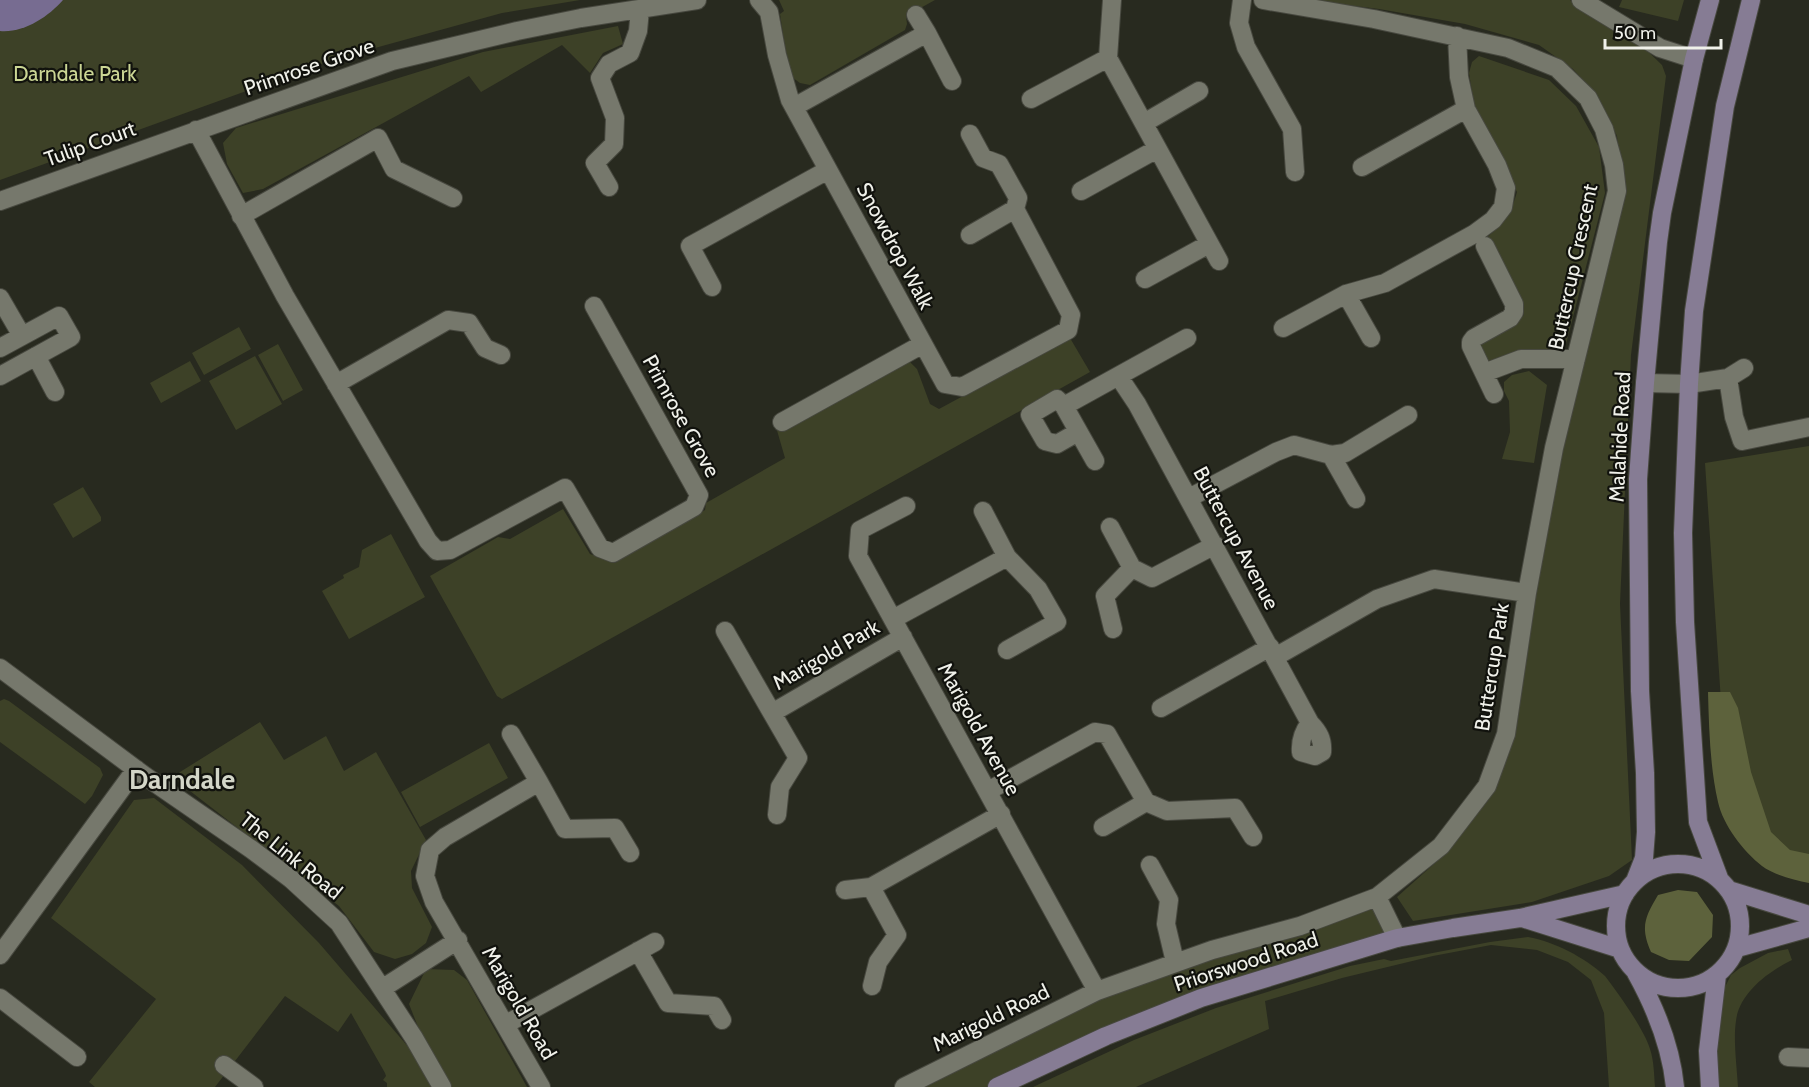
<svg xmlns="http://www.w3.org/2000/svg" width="1809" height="1087" font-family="Cabin,sans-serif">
	<rect width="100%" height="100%" fill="#282a1f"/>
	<path fill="#3d4127" d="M 0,0 L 580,0 L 502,13 L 335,59 L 0,180 Z
		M 779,0 L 935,0 L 906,16 L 907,24 L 905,30 L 810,85 L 800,83 L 789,75 L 780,14 L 784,11 Z
		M 1307,0 L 1570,0 L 1634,38 L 1662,65 L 1666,76 L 1631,355 L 1620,604 L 1632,860 L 1609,876 L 1532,902 L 1413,921 L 1397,897 L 1444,855 L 1489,799 L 1516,723 L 1538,535 L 1621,179 L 1617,136 L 1597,96 L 1573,69 L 1539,45 L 1465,24 L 1379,9 Z
		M 1622,0 L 1684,0 L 1678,21 L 1619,7 Z
		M 618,26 L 623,44 L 603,53 L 590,73 L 562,45 L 481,92 L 469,76 L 263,189 L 243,193 L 227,164 L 223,143 L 236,128 L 483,52 Z
		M 1479,56 L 1549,80 L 1576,106 L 1599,147 L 1605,193 L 1563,356 L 1488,362 L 1478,343 L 1524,315 L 1485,239 C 1502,225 1511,214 1517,192 L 1475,110 L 1469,73 L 1472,62 Z
		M 239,327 L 251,349 L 204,375 L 192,353 Z
		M 1070,338 L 1090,372 L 502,699 L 497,696 L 430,576 L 498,537 L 510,539 L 563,509 L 590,554 L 615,563 L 705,510 L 706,503 L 785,458 L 776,427 L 894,362 L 910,362 L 917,369 L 930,404 L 939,409 Z
		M 278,344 L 303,390 L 283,401 L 258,355 Z
		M 255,356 L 282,404 L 236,430 L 209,381 Z
		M 190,361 L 201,381 L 161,403 L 150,383 Z
		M 1529,371 L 1547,385 L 1534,463 L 1502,459 L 1510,432 L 1509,401 L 1504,391 L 1504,382 L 1512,375 Z
		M 1809,446 L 1809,872 L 1727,791 L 1705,463 Z
		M 83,487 L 101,517 L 101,521 L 73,538 L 53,504 Z
		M 391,534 L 425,597 L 349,639 L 322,591 L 344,578 L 343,575 L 359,567 L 362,550 Z
		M 4,699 L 9,701 L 100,768 L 103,775 L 92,796 L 85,804 L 0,742 L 0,701 Z
		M 260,722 L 284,760 L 326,736 L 344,771 L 376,752 L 426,840 L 411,871 L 412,888 L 432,927 L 426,943 L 412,954 L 395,959 L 374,952 L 339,906 L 172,777 Z
		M 489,743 L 508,778 L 420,827 L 401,792 Z
		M 154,798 L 242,865 L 319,943 L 441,1085 L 409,1004 L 426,969 L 454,970 L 467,980 L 527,1087 L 387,1087 L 387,1083 L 383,1080 L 386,1076 L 385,1073 L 351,1013 L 338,1032 L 285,996 L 215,1087 L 95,1087 L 89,1082 L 156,999 L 51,918 L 134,800 Z
		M 1377,897 L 1397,938 L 1201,997 L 995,1087 L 905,1087 L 1097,991 Z
		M 1528,937 C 1555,942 1584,957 1605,976 C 1618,993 1644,1029 1650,1049 C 1654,1061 1654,1074 1655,1087 L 1609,1087 L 1604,1013 L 1591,980 L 1568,962 L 1537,950 L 1491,945 L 1433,956 L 1342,978 L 1265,1001 L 1269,1029 L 1136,1087 L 1033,1087 L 1134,1040 L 1216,1008 L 1350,966 L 1384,959 L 1391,961 L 1490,942 Z
		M 1788,949 L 1792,960 C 1769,971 1739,993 1736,1021 C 1733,1039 1737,1068 1738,1087 L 1717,1087 L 1714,1035 L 1718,1001 L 1731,975 L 1740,968 L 1768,953 Z"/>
	<path fill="#5d623c" d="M 1708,692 L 1730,692 L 1738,708 L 1751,772 L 1771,832 L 1790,850 L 1809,854 L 1809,883 C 1794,880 1774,875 1762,866 C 1743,851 1723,825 1718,802 C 1710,767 1709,729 1708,692 Z
		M 1678,890 L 1697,892 L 1713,915 L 1712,937 L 1689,961 L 1669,960 L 1651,952 C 1640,927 1645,917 1658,895 Z"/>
	<path fill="#776c91" d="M 0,0 L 63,0 C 48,17 24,33 0,31 Z"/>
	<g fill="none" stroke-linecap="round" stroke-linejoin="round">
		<g stroke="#47483f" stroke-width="20">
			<path id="street" d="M 759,0 L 769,12 L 777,55 L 790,100 L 945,384 L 962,387 L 1068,330 L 1071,315 L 1015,209 L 1018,198 L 999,164 L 983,158 L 970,134
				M 1112,0 L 1108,58 L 1219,261
				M 1242,0 L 1239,23 L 1246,47 L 1292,129 L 1295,172
				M 1581,0 L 1660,48 L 1694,59
				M 916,15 L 927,33
				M 1031,99 L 1108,58
				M 794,107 L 927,33 L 952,81
				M 1144,123 L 1199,91
				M 196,130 L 285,296 L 428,541 L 437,551 L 450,550 L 565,488 L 600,548 L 613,553 L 694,507 L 699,495 L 594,306
				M 1362,167 L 1466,109
				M 609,187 L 595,163 L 614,144 L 615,118 L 600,78 L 609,64 L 630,53 L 638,31 L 640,10
				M 1081,191 L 1157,149
				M 0,201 L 392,61 L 517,31 L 581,18 L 697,0
				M 241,216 L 378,138 L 394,169 L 453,198
				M 970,235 L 1015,209
				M 1485,246 L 1514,304 L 1514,312 L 1510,318 L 1474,338 L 1471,342 L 1471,346 L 1494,394
				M 1145,279 L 1209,244
				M 712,287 L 690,246 L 828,170
				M 1346,294 L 1371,338
				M 0,298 L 22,336
				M 1283,328 L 1346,294 L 1385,283 L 1474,234 L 1493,220 L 1503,207 L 1506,188 L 1497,165 L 1466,109 L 1459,77 L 1457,36
				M 0,348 L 59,316 L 71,337 L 0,376
				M 36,356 L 55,392
				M 1484,373 L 1521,359 L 1576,359
				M 1119,377 L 1137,404 L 1310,723 C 1319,732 1323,740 1322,752 L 1315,756 L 1301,752 C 1300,740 1303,732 1310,723
				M 1728,378 L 1734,417 L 1742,441 L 1809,427
				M 1645,383 L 1689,384 L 1728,378 L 1744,368
				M 336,384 L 448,320 L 469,323 L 485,348 L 501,355
				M 1064,406 L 1057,399 L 1030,415 L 1045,441 L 1057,444 L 1078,432
				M 782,422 L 923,344
				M 1331,455 L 1356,499
				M 1095,461 L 1064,406 L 1187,338
				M 1189,498 L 1276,452 L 1294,445 L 1331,455 L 1345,453 L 1408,415
				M 906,506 L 860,530 L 858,556 L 1097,991
				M 983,511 L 1007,557 L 1038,589 L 1057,622 L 1007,650
				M 1110,527 L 1132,568
				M 893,619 L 1007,557
				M 1113,629 L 1105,596 L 1132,568 L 1152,578 L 1215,545
				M 725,631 L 772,713 L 903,637
				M 1275,657 L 1377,599 L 1434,579 L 1527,593
				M 0,668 L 145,776 L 251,849 L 291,879 L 339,923 L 414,1038 L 442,1087
				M 1161,708 L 1270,647
				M 772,713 L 798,758 L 780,787 L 777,815
				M 511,734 L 539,782 L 445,837 L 430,850 L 425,876 L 434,902 L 541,1087
				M 539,782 L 565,829 L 615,828 L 630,853
				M 988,791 L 1095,732 L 1107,734 L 1146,802 L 1167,811 L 1235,808 L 1253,837
				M 1103,827 L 1146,802
				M 1150,865 L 1169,900 L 1166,924 L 1175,962
				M 845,890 L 871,887
				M 1377,897 L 1397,938
				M 638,951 L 668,1003 L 714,1006 L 722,1020
				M 0,955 L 136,769
				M 872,986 L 878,962 L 897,935 L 871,887 L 1001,814
				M 383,988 L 458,940
				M 0,998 L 77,1057
				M 506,1024 L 655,942
				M 1788,1057 L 1809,1058
				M 224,1065 L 254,1087
				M 904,1087 L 1097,991 L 1212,950 L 1300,926 L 1377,897 L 1441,846 L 1487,786 L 1506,734 L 1527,593 L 1554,448 L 1617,191 L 1614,165 L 1604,129 L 1588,98 L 1557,68 L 1508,48 L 1374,19 L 1263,0"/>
		</g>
		<g stroke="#47483f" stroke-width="20">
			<path id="secondary" d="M1616 926a62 62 0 1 1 124 0a62 62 0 1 1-124 0Z
				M 1719,878 L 1698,822 L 1685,622 L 1683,533 L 1689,384 L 1694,311 L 1725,106 L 1751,0
				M 1635,881 L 1644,858 L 1646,832 L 1645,773 L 1640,691 L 1638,479 L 1645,383 L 1658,242 L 1662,213 L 1694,59 L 1710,0
				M 1729,890 L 1809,915
				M 1522,918 L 1620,949
				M 1737,948 L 1809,928
				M 1636,973 C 1656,1009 1671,1046 1675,1087
				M 997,1087 L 1106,1036 L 1201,998 L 1397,938 L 1453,928 L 1520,918 L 1625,894
				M 1710,1087 L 1708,1051 L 1717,975"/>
		</g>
		<use href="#street" stroke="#76786c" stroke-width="18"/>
		<use href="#secondary" stroke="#867c94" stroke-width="18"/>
	</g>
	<g text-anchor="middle" stroke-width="4.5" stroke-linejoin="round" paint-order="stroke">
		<g font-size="21" fill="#f0f1ea" stroke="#11120d">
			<text transform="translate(309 67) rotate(-19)" y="7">Primrose Grove</text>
			<text transform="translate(90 144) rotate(-20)" y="7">Tulip Court</text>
			<text transform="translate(895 246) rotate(62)" y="7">Snowdrop Walk</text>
			<text transform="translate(1573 267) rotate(-78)" y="7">Buttercup Crescent</text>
			<text transform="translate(681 416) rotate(61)" y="7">Primrose Grove</text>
			<text transform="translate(1620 437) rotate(-87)" y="7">Malahide Road</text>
			<text transform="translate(1236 538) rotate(62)" y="7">Buttercup Avenue</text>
			<text transform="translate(826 655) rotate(-30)" y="7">Marigold Park</text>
			<text transform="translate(1492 667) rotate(-81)" y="7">Buttercup Park</text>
			<text transform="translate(979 729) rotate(61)" y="7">Marigold Avenue</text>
			<text transform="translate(291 856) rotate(39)" y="7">The Link Road</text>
			<text transform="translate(1246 962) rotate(-18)" y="7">Priorswood Road</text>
			<text transform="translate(519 1003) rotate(60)" y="7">Marigold Road</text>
			<text transform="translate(991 1018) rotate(-26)" y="7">Marigold Road</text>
		</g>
		<g font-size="21" fill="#cbd694" stroke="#11120d">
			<text x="75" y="81">Darndale Park</text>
		</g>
		<g font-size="27" font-weight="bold" fill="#d3d6c8" stroke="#11120d">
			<text x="182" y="789">Darndale</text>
		</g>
	</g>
	<path d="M1605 39v9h116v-9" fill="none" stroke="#f0f1ea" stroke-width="3"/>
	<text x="1614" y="39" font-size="18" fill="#f0f1ea" stroke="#11120d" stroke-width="4.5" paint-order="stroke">50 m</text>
</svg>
